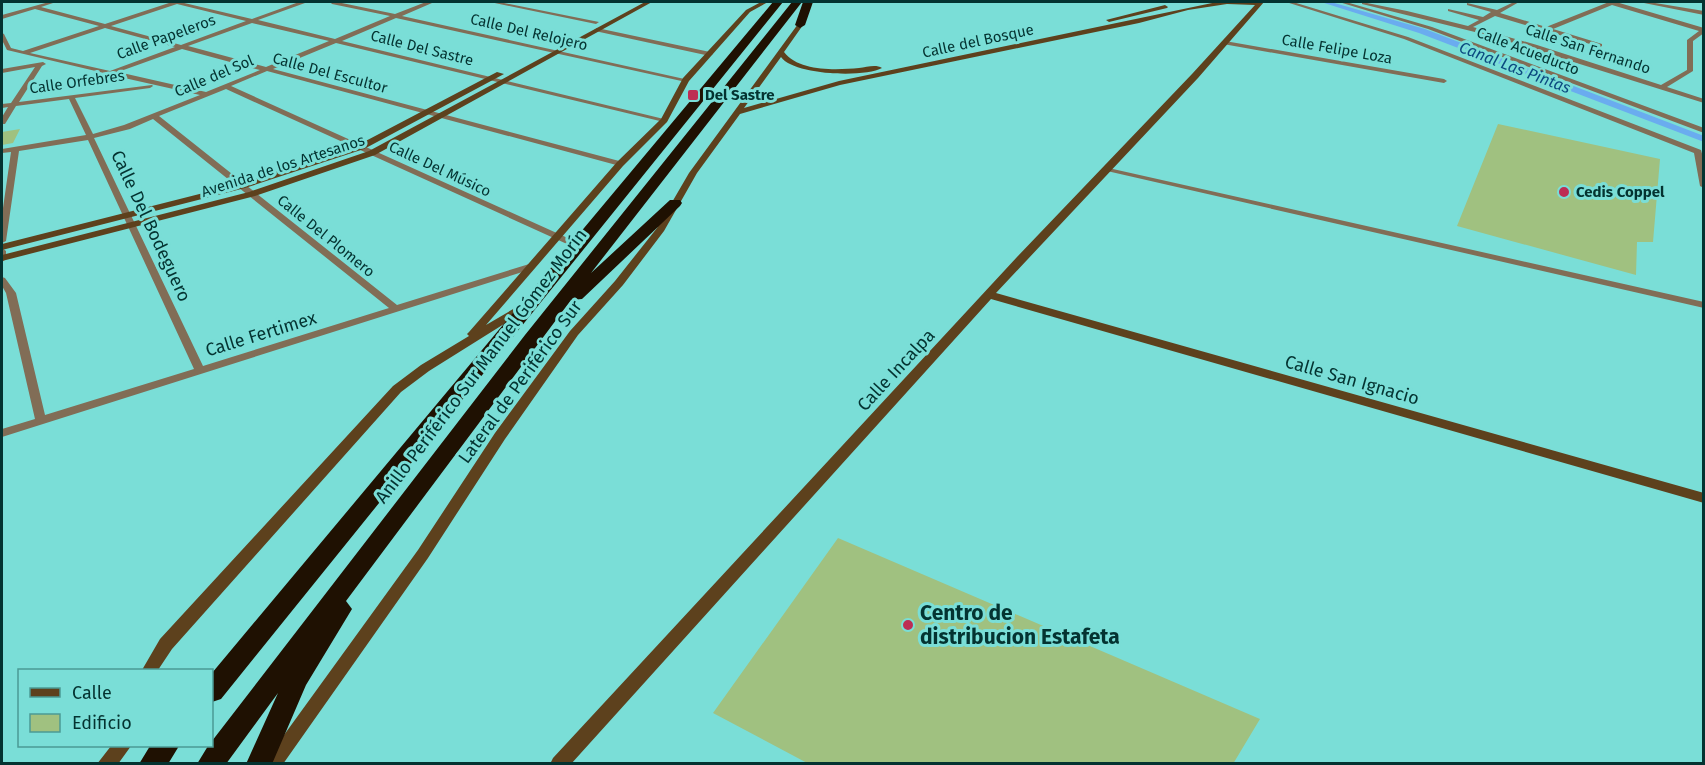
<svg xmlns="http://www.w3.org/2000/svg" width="1705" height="765" font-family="'Fira Sans',sans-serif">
	<rect width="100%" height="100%" fill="#7aded7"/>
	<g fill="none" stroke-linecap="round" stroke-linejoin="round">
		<path fill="#6aacef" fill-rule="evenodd" d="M 1321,2 L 1331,2 L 1425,29 L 1704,136 L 1704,142 L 1419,33 Z"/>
	</g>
	<path fill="#a0c180" d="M 1498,124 L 1660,159 L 1653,242 L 1637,242 L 1636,275 L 1457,226 Z
		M 20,129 L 13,143 L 2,145 L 2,132 Z
		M 838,538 L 1260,719 L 1233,764 L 809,764 L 713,713 Z"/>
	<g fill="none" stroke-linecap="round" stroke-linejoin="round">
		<path fill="#816d56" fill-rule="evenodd" d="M 49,2 L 56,2 L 41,7 L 105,24 L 172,2 L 180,2 L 252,19 L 299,2 L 305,2 L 305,3 L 258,20 L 335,39 L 390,16 L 332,4 L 330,2 L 337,2 L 395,14 L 426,2 L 432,2 L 432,3 L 402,16 L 689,80 L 686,82 L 396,18 L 342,41 L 668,120 L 664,122 L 336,43 L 273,69 L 623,162 L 623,166 L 620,166 L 267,71 L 231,86 L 581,244 L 582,246 L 578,249 L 226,89 L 159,116 L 397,305 L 526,265 L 529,264 L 534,267 L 532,269 L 2,437 L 2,429 L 35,419 L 6,293 L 2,286 L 2,277 L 5,278 L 16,293 L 45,415 L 194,369 L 88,140 L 19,151 L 6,241 L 2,243 L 2,215 L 11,152 L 2,153 L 2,149 L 86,135 L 69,99 L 16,106 L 5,124 L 2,124 L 2,117 L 8,107 L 2,108 L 2,104 L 11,103 L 35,67 L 2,73 L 2,69 L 43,62 L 46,64 L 42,66 L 19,102 L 152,85 L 153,86 L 150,88 L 75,98 L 93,134 L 124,125 L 200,95 L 111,75 L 107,76 L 104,73 L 7,50 L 2,40 L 2,33 L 4,34 L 11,48 L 23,51 L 99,26 L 35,9 L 2,19 L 2,15 ZM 177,4 L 246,21 L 181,45 L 111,26 ZM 252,23 L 329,41 L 266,67 L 188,46 ZM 105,28 L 175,47 L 110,71 L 30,53 ZM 182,49 L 260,70 L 206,92 L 118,72 ZM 153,119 L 389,308 L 203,366 L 94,138 L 130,129 Z
			M 490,2 L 499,2 L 599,22 L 596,24 Z
			M 1286,2 L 1293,2 L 1408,37 L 1701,150 L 1704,161 L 1704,188 L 1700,186 L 1694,153 L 1404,39 Z
			M 1339,2 L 1346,2 L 1432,27 L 1704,128 L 1704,133 L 1428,29 Z
			M 1362,2 L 1407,11 L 1468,26 L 1479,20 L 1448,11 L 1448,9 L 1483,17 L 1491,12 L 1467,5 L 1467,3 L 1497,10 L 1514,2 L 1519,2 L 1500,13 L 1546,27 L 1609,2 L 1616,2 L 1704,28 L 1704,33 L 1693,41 L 1693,71 L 1667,87 L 1704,99 L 1704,103 L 1491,36 L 1362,4 ZM 1612,5 L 1699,31 L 1687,40 L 1687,70 L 1661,85 L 1537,45 L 1473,27 L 1495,16 L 1600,47 L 1602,46 L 1602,44 L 1553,29 Z
			M 1639,2 L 1649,2 L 1704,11 L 1704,15 Z
			M 597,28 L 710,52 L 713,54 L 710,56 L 595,31 L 594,30 Z
			M 1225,41 L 1444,79 L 1447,81 L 1444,83 L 1223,44 L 1223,42 Z
			M 1104,167 L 1704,302 L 1704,308 L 1107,171 L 1103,169 Z
			M 2,248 L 6,251 L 6,259 L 2,262 Z"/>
		<path fill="#5d411d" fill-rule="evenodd" d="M 645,2 L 652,2 L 375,155 L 255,196 L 2,261 L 2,255 L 249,192 L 369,151 Z
			M 761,2 L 768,2 L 750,12 L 689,81 L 667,122 L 623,166 L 486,325 L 520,305 L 528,305 L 529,307 L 528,309 L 429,371 L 401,392 L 172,649 L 158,670 L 142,670 L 160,639 L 393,386 L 421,365 L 469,336 L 467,334 L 469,332 L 617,162 L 661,119 L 683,78 L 746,10 Z
			M 1217,2 L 1264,2 L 1198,78 L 996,293 L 1704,493 L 1704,503 L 991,299 L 571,764 L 550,764 L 553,758 L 1017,257 L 1192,74 L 1255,5 L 1227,4 L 1188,10 L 1139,23 L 840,85 L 740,114 L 697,173 L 664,231 L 623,285 L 578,335 L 505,439 L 428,558 L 283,764 L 263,764 L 418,550 L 495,433 L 570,331 L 615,281 L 657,228 L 689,173 L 798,24 L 803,25 L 784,52 C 799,72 837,70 859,68 C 867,67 876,64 882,68 C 864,78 793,75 781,57 L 744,108 L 839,81 Z
			M 1165,5 L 1168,7 L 1167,8 L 1109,22 L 1106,20 Z
			M 497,72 L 504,74 L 364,149 L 245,188 L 2,250 L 2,244 L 239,184 L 358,145 Z
			M 111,746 L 131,746 L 118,764 L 97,764 Z"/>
		<path fill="#1f1102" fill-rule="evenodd" d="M 773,2 L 783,2 L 221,699 L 212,702 L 212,673 Z
			M 792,2 L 802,2 L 591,273 L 670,200 L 680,200 L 682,203 L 680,206 L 582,299 L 571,300 L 346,601 L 352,609 L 306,685 L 272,764 L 246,764 L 278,693 L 226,764 L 197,764 L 208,746 L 212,746 L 212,741 L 525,335 Z
			M 803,2 L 813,2 L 805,25 L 800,28 L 795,25 Z
			M 150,746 L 179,746 L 168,764 L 139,764 Z"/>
	</g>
	<g fill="#bd2d54" stroke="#7aded7" stroke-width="2">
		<rect x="687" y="89" width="12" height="12" rx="3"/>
		<circle cx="1564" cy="192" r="6"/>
		<circle cx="908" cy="625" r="6"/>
	</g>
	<g text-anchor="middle" stroke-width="6" stroke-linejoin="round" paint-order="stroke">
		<g font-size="15" fill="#043331" stroke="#7aded7">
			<text transform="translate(529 32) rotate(13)" y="5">Calle Del Relojero</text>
			<text transform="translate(166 37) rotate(-20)" y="5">Calle Papeleros</text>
			<text transform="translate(978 41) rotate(-12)" y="5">Calle del Bosque</text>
			<text transform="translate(422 48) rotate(14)" y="5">Calle Del Sastre</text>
			<text transform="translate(1337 49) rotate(10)" y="5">Calle Felipe Loza</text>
			<text transform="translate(1588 49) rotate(18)" y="5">Calle San Fernando</text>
			<text transform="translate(1528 51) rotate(21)" y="5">Calle Acueducto</text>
			<text transform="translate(330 73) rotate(15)" y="5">Calle Del Escultor</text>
			<text transform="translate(214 76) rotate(-23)" y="5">Calle del Sol</text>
			<text transform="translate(77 82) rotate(-8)" y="5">Calle Orfebres</text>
			<text transform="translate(283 166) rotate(-18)" y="5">Avenida de los Artesanos</text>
			<text transform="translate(440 169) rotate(25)" y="5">Calle Del Músico</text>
			<text transform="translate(326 236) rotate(39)" y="5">Calle Del Plomero</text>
		</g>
		<g font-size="15" font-weight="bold" fill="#043331" stroke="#7aded7" text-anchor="start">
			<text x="705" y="100">Del Sastre</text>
			<text x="1576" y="197">Cedis Coppel</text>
		</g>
		<g font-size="16" font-style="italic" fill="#0c4b80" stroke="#7aded7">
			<text transform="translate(1515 67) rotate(21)" y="6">Canal Las Pintas</text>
		</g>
		<g font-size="18" fill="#043331" stroke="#7aded7">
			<text transform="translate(151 226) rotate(65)" y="6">Calle Del Bodeguero</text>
			<text transform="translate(261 334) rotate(-17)" y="6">Calle Fertimex</text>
			<text transform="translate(481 366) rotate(-53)" y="6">Anillo Periférico Sur Manuel Gómez Morín</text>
			<text transform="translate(896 370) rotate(-47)" y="6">Calle Incalpa</text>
			<text transform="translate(1352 380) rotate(16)" y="6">Calle San Ignacio</text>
			<text transform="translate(520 382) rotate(-54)" y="6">Lateral de Periférico Sur</text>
		</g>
		<g font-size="21" font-weight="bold" fill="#043331" stroke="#7aded7" text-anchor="start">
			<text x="920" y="620">Centro de<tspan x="920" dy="24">distribucion Estafeta</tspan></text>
		</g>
	</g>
	<rect width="1705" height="765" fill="none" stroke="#043331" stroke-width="6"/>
	<rect x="18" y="669" width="195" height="78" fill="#7aded7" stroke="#4b9a95" stroke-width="1.5"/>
	<rect x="30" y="688" width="30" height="9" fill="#5d411d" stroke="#4b9a95" stroke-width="1.5"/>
	<text x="72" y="699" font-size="18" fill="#043331">Calle</text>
	<rect x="30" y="714" width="30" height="18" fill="#a0c180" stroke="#4b9a95" stroke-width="1.5"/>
	<text x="72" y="729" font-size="18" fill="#043331">Edificio</text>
</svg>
